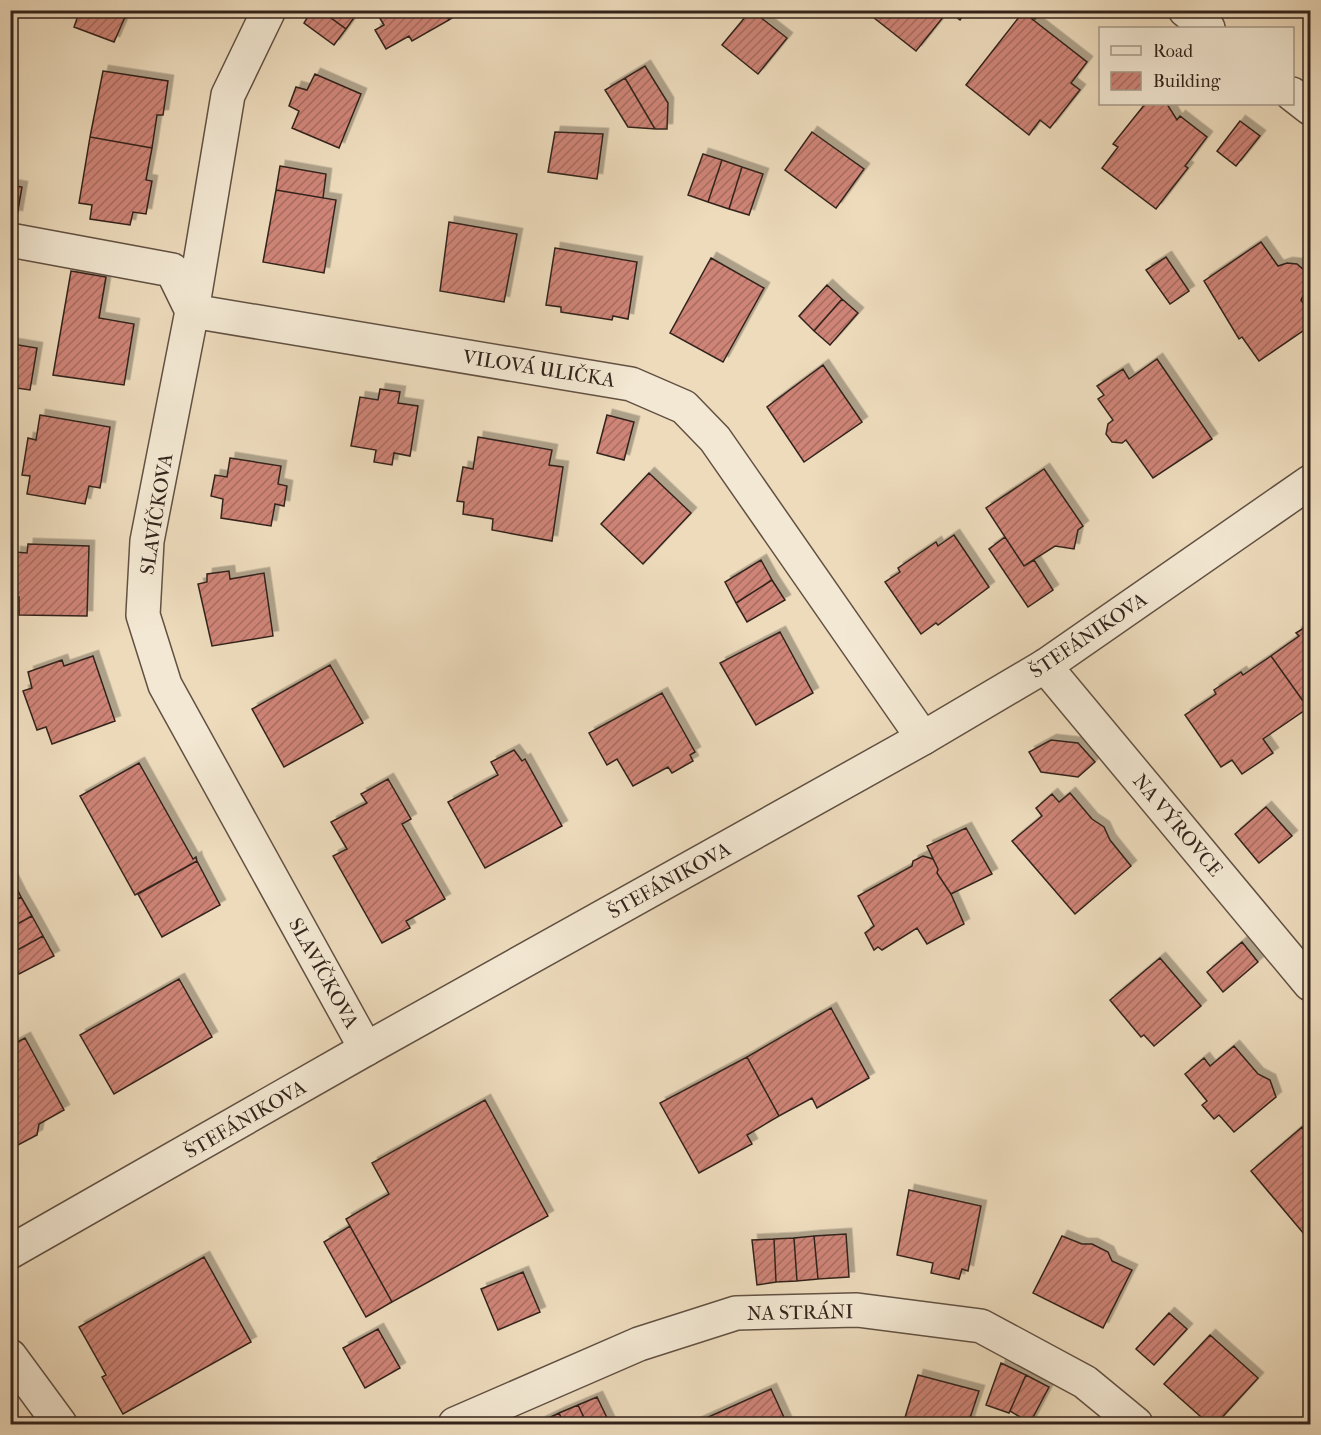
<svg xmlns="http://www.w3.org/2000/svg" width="1321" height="1435" font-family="'IM FELL French Canon',serif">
	<defs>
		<pattern id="building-hatch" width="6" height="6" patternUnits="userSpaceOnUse" patternTransform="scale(1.5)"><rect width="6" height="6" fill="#ce8477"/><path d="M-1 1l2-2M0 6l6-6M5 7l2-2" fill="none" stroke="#a86c61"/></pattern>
		<filter id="shadow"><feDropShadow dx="5.5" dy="-5.5" stdDeviation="0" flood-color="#0004"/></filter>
	</defs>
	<rect width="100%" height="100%" fill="#eddbbc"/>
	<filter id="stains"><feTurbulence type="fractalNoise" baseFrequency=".00333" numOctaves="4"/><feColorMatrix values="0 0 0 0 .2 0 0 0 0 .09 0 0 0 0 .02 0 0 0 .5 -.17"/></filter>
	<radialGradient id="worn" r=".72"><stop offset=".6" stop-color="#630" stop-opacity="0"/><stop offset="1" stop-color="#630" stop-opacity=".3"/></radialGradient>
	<path fill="url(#building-hatch)" stroke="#33231b" stroke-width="1.5" filter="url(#shadow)" d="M 80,10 L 110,10 L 125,17 L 114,42 L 74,27 Z
		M 110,10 L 129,10 L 126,18 Z
		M 312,10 L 320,10 L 346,29 L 334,45 L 304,23 Z
		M 320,10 L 356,10 L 358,12 L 346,29 Z
		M 375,10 L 444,10 L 449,20 L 412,41 L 409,36 L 386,49 L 375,30 L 384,25 Z
		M 444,10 L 465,10 L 449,20 Z
		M 751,10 L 787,38 L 758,74 L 722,45 Z
		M 864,10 L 967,10 L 960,20 L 948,11 L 916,51 Z
		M 1021,10 L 1042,10 L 1035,19 Z
		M 1023,12 L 1087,62 L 1071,83 L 1080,90 L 1050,128 L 1040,120 L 1029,135 L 966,85 Z
		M 645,66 L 668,103 L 667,129 L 655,129 L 625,78 Z
		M 103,71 L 168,81 L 163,115 L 157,115 L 152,148 L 90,137 Z
		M 315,74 L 361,94 L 339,148 L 292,128 L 299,111 L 289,106 L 296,87 L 307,90 Z
		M 625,78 L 655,129 L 628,127 L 605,90 Z
		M 1145,104 L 1167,104 L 1177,120 L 1180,116 L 1207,137 L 1185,166 L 1188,168 L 1156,209 L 1102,168 L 1118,147 L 1113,144 Z
		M 1240,121 L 1260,136 L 1236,166 L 1217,151 Z
		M 555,132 L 603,134 L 597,179 L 548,172 Z
		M 812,132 L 864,169 L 836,208 L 785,170 Z
		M 90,137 L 152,148 L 146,180 L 152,181 L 146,214 L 133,212 L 130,225 L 90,219 L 92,205 L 79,203 Z
		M 703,154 L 722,160 L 708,202 L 688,195 Z
		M 722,160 L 742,167 L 729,209 L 708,202 Z
		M 280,166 L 326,174 L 323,198 L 276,190 Z
		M 742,167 L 763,174 L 749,215 L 729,209 Z
		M 10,185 L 22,187 L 17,216 L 10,215 Z
		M 276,190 L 336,200 L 324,273 L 263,262 Z
		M 449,222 L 517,234 L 504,302 L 440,291 Z
		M 1261,242 L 1278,266 L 1287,263 L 1297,264 L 1305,271 L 1308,286 L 1301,300 L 1310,313 L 1310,326 L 1259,361 L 1242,337 L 1239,339 L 1204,281 Z
		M 555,248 L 637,262 L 628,319 L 613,316 L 612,320 L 561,312 L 561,307 L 546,305 Z
		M 1166,257 L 1189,291 L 1170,304 L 1146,270 Z
		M 711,258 L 764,288 L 723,362 L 670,333 Z
		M 71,271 L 106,277 L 99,318 L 134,324 L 124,385 L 53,375 Z
		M 827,285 L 842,299 L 814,331 L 799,316 Z
		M 842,299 L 858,313 L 830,345 L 814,331 Z
		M 12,344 L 37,348 L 30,390 L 10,387 Z
		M 1157,359 L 1212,439 L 1153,478 L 1126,440 L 1122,443 L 1112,442 L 1106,434 L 1108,424 L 1113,420 L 1098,399 L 1104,395 L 1097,386 L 1123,369 L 1129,379 Z
		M 823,365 L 862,422 L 804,462 L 767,407 Z
		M 380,389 L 400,392 L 398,403 L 418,406 L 410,456 L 394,453 L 392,465 L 374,462 L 376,450 L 351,446 L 360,397 L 378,400 Z
		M 40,415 L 110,427 L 100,488 L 89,486 L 85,504 L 27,494 L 30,476 L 22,475 L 28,438 L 36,440 Z
		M 607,415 L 634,422 L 624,460 L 597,453 Z
		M 478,437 L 552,450 L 549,465 L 563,467 L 552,541 L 492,530 L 493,519 L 463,514 L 464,502 L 457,501 L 463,467 L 473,469 Z
		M 230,458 L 281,466 L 278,484 L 287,486 L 284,506 L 275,504 L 271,526 L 221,518 L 223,499 L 211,496 L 215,475 L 227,477 Z
		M 1044,469 L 1083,526 L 1078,530 L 1074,549 L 1055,546 L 1024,566 L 986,508 Z
		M 649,473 L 691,513 L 643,564 L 601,524 Z
		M 954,535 L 989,587 L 938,625 L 936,623 L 921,634 L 885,582 L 900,572 L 898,568 L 936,542 L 938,546 Z
		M 1005,537 L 1024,566 L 1034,560 L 1053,590 L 1028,607 L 989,549 Z
		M 28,544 L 89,546 L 87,616 L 19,615 L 19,597 L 10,597 L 10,577 L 15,577 L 15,552 L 27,553 Z
		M 761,560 L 772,580 L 736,603 L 725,582 Z
		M 229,571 L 230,579 L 264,573 L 273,636 L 212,646 L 198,584 L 207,582 L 207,574 Z
		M 772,580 L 785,600 L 747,622 L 736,603 Z
		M 1310,624 L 1310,706 L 1308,708 L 1271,656 L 1299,636 L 1296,633 Z
		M 780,632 L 813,693 L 756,725 L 720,663 Z
		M 93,656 L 115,721 L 52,744 L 46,727 L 37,730 L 23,691 L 32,688 L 28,672 L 62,660 L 64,666 Z
		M 1271,656 L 1308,708 L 1263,739 L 1273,753 L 1242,774 L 1232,760 L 1221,767 L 1185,715 L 1216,694 L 1214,690 L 1241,672 L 1243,675 Z
		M 330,665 L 363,723 L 284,767 L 252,709 Z
		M 662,693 L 695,752 L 690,755 L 693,761 L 672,773 L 668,767 L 633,786 L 617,759 L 607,765 L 589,733 Z
		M 1051,740 L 1078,743 L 1095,762 L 1078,777 L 1041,772 L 1029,752 Z
		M 514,750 L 522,761 L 525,759 L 562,826 L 485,868 L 448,802 L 498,775 L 491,762 Z
		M 139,763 L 193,859 L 196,857 L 197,861 L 135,895 L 80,796 Z
		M 388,779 L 411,819 L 402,824 L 445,899 L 406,921 L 410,928 L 382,943 L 333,856 L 347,849 L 331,822 L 367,803 L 361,794 Z
		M 1070,793 L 1092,819 L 1104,827 L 1110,840 L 1131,866 L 1075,914 L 1012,841 L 1042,816 L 1036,808 L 1052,794 L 1059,802 Z
		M 1266,807 L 1292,836 L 1259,863 L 1235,834 Z
		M 966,828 L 992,874 L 951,894 L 937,873 L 938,869 L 927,846 Z
		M 923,856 L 933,859 L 938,869 L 937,873 L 951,894 L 964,924 L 927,944 L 917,928 L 882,950 L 878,947 L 874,950 L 865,933 L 874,926 L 858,896 L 912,866 L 913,861 Z
		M 197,861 L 220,905 L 162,937 L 138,894 Z
		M 11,877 L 21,897 L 10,903 L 10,877 Z
		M 21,897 L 32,916 L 10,928 L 10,903 Z
		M 32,916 L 43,936 L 10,954 L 10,928 Z
		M 43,936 L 54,956 L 19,974 L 10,954 Z
		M 1242,942 L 1258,962 L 1223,992 L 1207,972 Z
		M 1160,958 L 1201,1006 L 1154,1046 L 1144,1035 L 1141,1037 L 1110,1000 Z
		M 179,979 L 212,1037 L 114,1094 L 80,1035 Z
		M 831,1008 L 869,1078 L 817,1108 L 812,1098 L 779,1116 L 747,1057 Z
		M 25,1038 L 64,1110 L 39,1124 L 37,1135 L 16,1146 L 10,1145 L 10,1046 Z
		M 1234,1046 L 1258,1074 L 1270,1080 L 1276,1097 L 1234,1132 L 1219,1115 L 1214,1119 L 1202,1105 L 1207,1101 L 1185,1074 L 1204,1058 L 1210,1066 Z
		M 747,1057 L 779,1116 L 747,1135 L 752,1144 L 699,1173 L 660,1103 Z
		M 485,1100 L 548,1216 L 392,1302 L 346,1219 L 389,1194 L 372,1163 Z
		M 1302,1127 L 1310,1137 L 1310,1229 L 1304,1234 L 1251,1171 Z
		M 909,1190 L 981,1206 L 968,1271 L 962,1269 L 959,1279 L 931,1273 L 933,1263 L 897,1255 Z
		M 350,1226 L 392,1302 L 366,1317 L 324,1242 Z
		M 846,1234 L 849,1277 L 818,1279 L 814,1236 Z
		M 814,1236 L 818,1279 L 797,1281 L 794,1238 Z
		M 1062,1236 L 1082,1244 L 1092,1244 L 1108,1252 L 1112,1261 L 1132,1270 L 1103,1328 L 1033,1293 Z
		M 794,1238 L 797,1281 L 776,1282 L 774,1239 Z
		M 774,1239 L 776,1282 L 757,1285 L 752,1240 Z
		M 204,1257 L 251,1342 L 123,1414 L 102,1377 L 106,1375 L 79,1327 Z
		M 523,1272 L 540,1312 L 498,1330 L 481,1289 Z
		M 1169,1313 L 1187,1329 L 1154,1365 L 1136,1349 Z
		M 378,1329 L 400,1368 L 365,1388 L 343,1348 Z
		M 1210,1335 L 1258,1378 L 1216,1424 L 1209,1424 L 1164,1384 Z
		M 1001,1363 L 1026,1375 L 1009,1413 L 986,1405 Z
		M 918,1375 L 979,1391 L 968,1424 L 903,1424 Z
		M 1026,1375 L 1049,1387 L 1030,1423 L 1010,1411 Z
		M 771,1389 L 787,1424 L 695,1424 L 695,1423 Z
		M 597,1397 L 610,1424 L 587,1424 L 578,1405 Z
		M 578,1405 L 587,1424 L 564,1424 L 559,1413 Z
		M 559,1413 L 564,1424 L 542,1424 L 540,1422 Z"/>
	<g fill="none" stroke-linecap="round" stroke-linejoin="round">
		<g stroke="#625143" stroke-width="36">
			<path id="minor" d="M 269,10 L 228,95 L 192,311 L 147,541 L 143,615 L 165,685 L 366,1049
				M 1185,10 L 1208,28
				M 1292,94 L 1310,108
				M 10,240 L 172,270 L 192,311 L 631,384 L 684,407 L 715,439 L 923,738
				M 1045,666 L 1310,984
				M 10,1356 L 60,1424
				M 455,1424 L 639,1344 L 736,1313 L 857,1310 L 981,1326 L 1085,1382 L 1136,1424"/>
		</g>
		<g stroke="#625143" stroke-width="36">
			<path id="tertiary" d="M 10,1252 L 366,1049 L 923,738 L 1045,666 L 1310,482"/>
		</g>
		<use href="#minor" stroke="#f3e8d3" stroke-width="33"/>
		<use href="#tertiary" stroke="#f3e8d3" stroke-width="33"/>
	</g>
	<g text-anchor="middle" stroke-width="5" stroke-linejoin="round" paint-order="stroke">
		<g font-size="20" fill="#33231b" stroke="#f3e8d3">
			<text transform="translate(539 368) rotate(9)" y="7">VILOVÁ ULIČKA</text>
			<text transform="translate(156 514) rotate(-81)" y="7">SLAVÍČKOVA</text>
			<text transform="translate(1088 635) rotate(-34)" y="7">ŠTEFÁNIKOVA</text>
			<text transform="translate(1178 825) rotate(50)" y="7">NA VÝROVCE</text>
			<text transform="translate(669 880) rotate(-29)" y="7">ŠTEFÁNIKOVA</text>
			<text transform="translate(324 973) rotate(61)" y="7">SLAVÍČKOVA</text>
			<text transform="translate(245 1119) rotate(-30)" y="7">ŠTEFÁNIKOVA</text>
			<text transform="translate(800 1312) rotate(-1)" y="7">NA STRÁNI</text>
		</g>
	</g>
	<rect width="1321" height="1435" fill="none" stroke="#eddbbc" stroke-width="36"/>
	<rect x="12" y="12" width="1297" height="1411" fill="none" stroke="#33231b" stroke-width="3"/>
	<rect x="18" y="18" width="1285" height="1399" fill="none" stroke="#33231b" stroke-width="1.5"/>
	<rect x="1099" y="27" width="195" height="78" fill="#f3e8d3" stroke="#a69989" stroke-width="1.5"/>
	<rect x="1111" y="46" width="30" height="9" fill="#f3e8d3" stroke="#a69989" stroke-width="1.5"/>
	<text x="1153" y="57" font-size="18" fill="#33231b">Road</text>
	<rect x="1111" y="72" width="30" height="18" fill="url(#building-hatch)" stroke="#a69989" stroke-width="1.5"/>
	<text x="1153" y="87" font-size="18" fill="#33231b">Building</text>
	<rect width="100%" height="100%" filter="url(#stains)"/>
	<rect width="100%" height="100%" fill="url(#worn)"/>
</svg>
